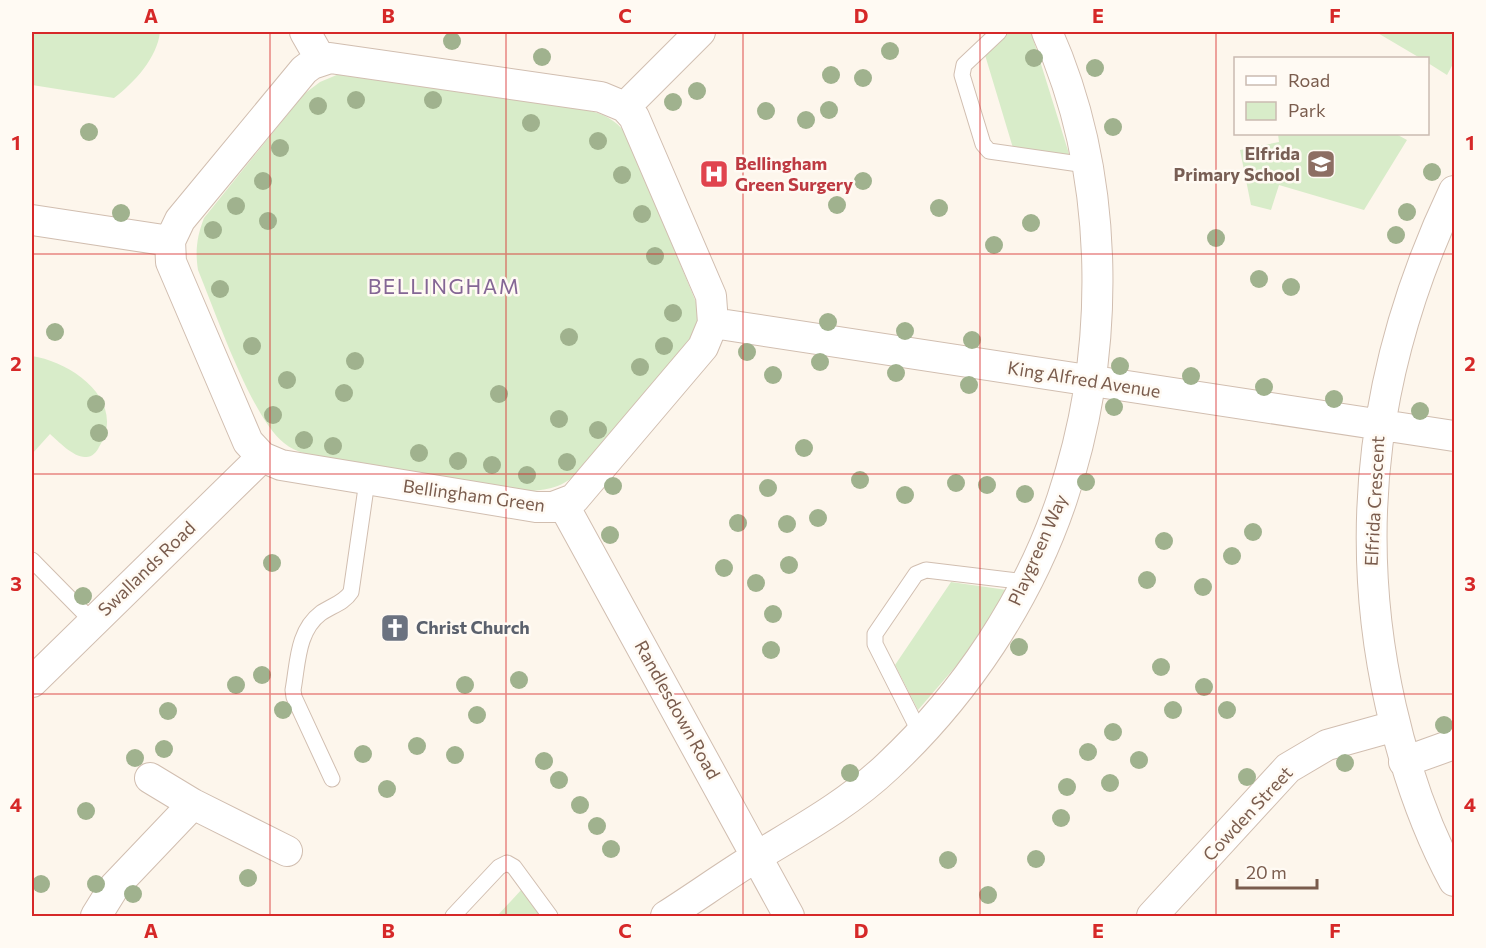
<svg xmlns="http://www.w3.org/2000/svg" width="1486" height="948" font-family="Commissioner,sans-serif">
	<rect width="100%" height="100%" fill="#fdf6ec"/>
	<path fill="#d8ecc9" d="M 32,32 L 160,32 C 157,58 135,82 114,98 L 32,85 Z
		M 1009,32 L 1031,32 L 1070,157 L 1013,148 L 985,55 Z
		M 1376,32 L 1454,32 L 1454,62 L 1447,75 L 1428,63 L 1428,58 L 1420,58 Z
		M 339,74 L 586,110 C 604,114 614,119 626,133 L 698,307 L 698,320 L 693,335 L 584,467 C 567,484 556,489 532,491 L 327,459 C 312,455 296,453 284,443 C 252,419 215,311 198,270 C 195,251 197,236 204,218 L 304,94 L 320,82 Z
		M 1278,134 L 1396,134 L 1407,140 L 1364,210 L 1279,185 L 1271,210 L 1251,205 L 1240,150 L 1279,142 Z
		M 32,356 C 72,362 128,401 99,447 C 97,452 91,458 85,457 C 73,457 58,441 50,434 L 32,454 Z
		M 951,582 L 1007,590 L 963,658 L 918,710 L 895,665 Z
		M 523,888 L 543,916 L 497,916 Z"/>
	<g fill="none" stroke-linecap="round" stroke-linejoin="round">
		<g stroke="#d1beb0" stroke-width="17">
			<path id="service" d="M 999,32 L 964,65 L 962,75 L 983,144 L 989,151 L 1086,165
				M 32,560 L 93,622
				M 920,733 L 875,644 L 875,634 L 916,574 L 926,570 L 1026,582
				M 332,779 L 294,697 L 293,690 C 298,663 297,631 321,613 C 331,606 344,603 351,592 L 367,481
				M 453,916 L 499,867 L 507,863 L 514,867 L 550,916"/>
		</g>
		<g stroke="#d1beb0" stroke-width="32">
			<path id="minor" d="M 305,32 L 321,60
				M 330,58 L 601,97 L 625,107 L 634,117 L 711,296 L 713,323 L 703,347 L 574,499 L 553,507 L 536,507 L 281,465 L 262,457 L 248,442 L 171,262 L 170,241 L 180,220 L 304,70 L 312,64 Z
				M 625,107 L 700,32
				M 1454,191 C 1375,357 1350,527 1391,707 C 1405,768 1425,827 1454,881
				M 32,220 L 170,241
				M 713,323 L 1454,436
				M 563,504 L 789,916
				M 32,682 L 262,457
				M 1404,762 L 1454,744
				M 150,778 L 193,804 L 287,851
				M 96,916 L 114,887 L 193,804
				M 666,916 C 696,897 725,876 756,857 C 802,829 848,804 888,766 C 965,694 1028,600 1062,499 C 1112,351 1111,175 1047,32
				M 1152,916 L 1288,768 L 1327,745 L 1395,726"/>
		</g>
		<use href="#service" stroke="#fff" stroke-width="15"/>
		<use href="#minor" stroke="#fff" stroke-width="30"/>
	</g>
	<g fill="#a0b28e">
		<circle cx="452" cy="41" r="9"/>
		<circle cx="890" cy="51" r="9"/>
		<circle cx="542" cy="57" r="9"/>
		<circle cx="1034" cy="58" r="9"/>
		<circle cx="1095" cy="68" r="9"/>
		<circle cx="831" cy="75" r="9"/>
		<circle cx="863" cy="78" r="9"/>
		<circle cx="697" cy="91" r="9"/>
		<circle cx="356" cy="100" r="9"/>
		<circle cx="433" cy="100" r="9"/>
		<circle cx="673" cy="102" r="9"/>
		<circle cx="318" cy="106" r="9"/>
		<circle cx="829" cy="110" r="9"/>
		<circle cx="766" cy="111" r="9"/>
		<circle cx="806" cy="120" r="9"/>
		<circle cx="531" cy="123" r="9"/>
		<circle cx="1113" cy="127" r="9"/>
		<circle cx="89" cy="132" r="9"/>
		<circle cx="598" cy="141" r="9"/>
		<circle cx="280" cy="148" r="9"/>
		<circle cx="1432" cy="172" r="9"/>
		<circle cx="622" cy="175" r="9"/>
		<circle cx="263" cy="181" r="9"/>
		<circle cx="863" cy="181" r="9"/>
		<circle cx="837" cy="205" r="9"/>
		<circle cx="236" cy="206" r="9"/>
		<circle cx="939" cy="208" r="9"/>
		<circle cx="1407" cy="212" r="9"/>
		<circle cx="121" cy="213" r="9"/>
		<circle cx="642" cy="214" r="9"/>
		<circle cx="268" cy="221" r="9"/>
		<circle cx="1031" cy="223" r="9"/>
		<circle cx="213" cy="230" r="9"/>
		<circle cx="1396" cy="235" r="9"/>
		<circle cx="1216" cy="238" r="9"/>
		<circle cx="994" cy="245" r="9"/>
		<circle cx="655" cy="256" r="9"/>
		<circle cx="1259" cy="279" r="9"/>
		<circle cx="1291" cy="287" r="9"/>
		<circle cx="220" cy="289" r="9"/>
		<circle cx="673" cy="313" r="9"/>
		<circle cx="828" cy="322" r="9"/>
		<circle cx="905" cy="331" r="9"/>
		<circle cx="55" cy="332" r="9"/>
		<circle cx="569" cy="337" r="9"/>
		<circle cx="972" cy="340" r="9"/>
		<circle cx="252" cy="346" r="9"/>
		<circle cx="664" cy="346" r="9"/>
		<circle cx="747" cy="352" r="9"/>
		<circle cx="355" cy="361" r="9"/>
		<circle cx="820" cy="362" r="9"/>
		<circle cx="1120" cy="366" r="9"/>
		<circle cx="640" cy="367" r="9"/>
		<circle cx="896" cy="373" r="9"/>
		<circle cx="773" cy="375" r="9"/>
		<circle cx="1191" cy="376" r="9"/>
		<circle cx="287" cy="380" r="9"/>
		<circle cx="969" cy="385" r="9"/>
		<circle cx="1264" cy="387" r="9"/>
		<circle cx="344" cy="393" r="9"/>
		<circle cx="499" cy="394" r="9"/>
		<circle cx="1334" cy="399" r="9"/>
		<circle cx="96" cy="404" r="9"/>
		<circle cx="1114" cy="407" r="9"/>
		<circle cx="1420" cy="411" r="9"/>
		<circle cx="273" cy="415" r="9"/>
		<circle cx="559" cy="419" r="9"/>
		<circle cx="598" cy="430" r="9"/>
		<circle cx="99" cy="433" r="9"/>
		<circle cx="304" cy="440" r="9"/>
		<circle cx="333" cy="446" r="9"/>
		<circle cx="804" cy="448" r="9"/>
		<circle cx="419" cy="453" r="9"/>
		<circle cx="458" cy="461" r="9"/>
		<circle cx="567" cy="462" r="9"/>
		<circle cx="492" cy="465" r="9"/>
		<circle cx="527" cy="475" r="9"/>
		<circle cx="860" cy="480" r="9"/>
		<circle cx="1086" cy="482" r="9"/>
		<circle cx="956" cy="483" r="9"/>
		<circle cx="987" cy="485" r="9"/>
		<circle cx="613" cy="486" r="9"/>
		<circle cx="768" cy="488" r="9"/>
		<circle cx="1025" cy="494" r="9"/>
		<circle cx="905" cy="495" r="9"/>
		<circle cx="818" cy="518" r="9"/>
		<circle cx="738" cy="523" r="9"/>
		<circle cx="787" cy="524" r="9"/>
		<circle cx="1253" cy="532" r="9"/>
		<circle cx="610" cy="535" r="9"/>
		<circle cx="1164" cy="541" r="9"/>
		<circle cx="1232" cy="556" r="9"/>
		<circle cx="272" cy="563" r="9"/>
		<circle cx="789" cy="565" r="9"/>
		<circle cx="724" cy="568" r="9"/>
		<circle cx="1147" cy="580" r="9"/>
		<circle cx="756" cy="583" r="9"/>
		<circle cx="1203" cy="587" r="9"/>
		<circle cx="83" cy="596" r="9"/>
		<circle cx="773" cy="614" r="9"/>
		<circle cx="1019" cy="647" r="9"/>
		<circle cx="771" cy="650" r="9"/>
		<circle cx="1161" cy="667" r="9"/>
		<circle cx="262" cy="675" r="9"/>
		<circle cx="519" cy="680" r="9"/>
		<circle cx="236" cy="685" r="9"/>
		<circle cx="465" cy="685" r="9"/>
		<circle cx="1204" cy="687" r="9"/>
		<circle cx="283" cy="710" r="9"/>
		<circle cx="1173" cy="710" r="9"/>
		<circle cx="1227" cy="710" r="9"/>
		<circle cx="168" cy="711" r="9"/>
		<circle cx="477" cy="715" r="9"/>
		<circle cx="1444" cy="725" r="9"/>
		<circle cx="1113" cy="732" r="9"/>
		<circle cx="417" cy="746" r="9"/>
		<circle cx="164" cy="749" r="9"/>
		<circle cx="1088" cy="752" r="9"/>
		<circle cx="363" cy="754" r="9"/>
		<circle cx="455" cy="755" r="9"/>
		<circle cx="135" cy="758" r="9"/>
		<circle cx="1139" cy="760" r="9"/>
		<circle cx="544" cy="761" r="9"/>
		<circle cx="1345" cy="763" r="9"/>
		<circle cx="850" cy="773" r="9"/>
		<circle cx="1247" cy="777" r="9"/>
		<circle cx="559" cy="780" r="9"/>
		<circle cx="1110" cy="783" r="9"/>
		<circle cx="1067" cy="787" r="9"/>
		<circle cx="387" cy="789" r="9"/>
		<circle cx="580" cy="805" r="9"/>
		<circle cx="86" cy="811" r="9"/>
		<circle cx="1061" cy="818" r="9"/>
		<circle cx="597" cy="826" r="9"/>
		<circle cx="611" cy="849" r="9"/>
		<circle cx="1036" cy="859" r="9"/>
		<circle cx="948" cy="860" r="9"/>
		<circle cx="248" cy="878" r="9"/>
		<circle cx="41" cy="884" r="9"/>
		<circle cx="96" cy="884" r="9"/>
		<circle cx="133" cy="894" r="9"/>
		<circle cx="988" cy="895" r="9"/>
	</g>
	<path fill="none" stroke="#d62828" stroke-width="1.5" stroke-opacity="0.55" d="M 270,32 L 270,916M 506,32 L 506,916M 743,32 L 743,916M 980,32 L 980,916M 1216,32 L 1216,916M 32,254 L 1454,254M 32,474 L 1454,474M 32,694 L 1454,694"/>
	<defs>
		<g id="school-square" transform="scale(1.5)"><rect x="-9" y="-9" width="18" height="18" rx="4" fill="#8d6e63" stroke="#fffaf3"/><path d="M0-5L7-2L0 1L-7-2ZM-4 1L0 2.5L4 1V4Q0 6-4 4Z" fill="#fff"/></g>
		<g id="hospital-square" transform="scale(1.5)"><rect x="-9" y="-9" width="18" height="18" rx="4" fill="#e0444e" stroke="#fffaf3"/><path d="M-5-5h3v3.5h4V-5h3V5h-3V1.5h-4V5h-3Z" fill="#fff"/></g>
		<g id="church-square" transform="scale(1.5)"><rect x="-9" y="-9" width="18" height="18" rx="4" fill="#6b7280" stroke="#fffaf3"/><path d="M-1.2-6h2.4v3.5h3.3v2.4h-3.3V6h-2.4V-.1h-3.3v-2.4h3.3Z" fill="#fff"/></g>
	</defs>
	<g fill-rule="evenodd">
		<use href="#school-square" x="1321" y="164"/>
		<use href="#hospital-square" x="714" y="174"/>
		<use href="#church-square" x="395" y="628"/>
	</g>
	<g text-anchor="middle" stroke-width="5" stroke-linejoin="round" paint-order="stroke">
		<g font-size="18" font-weight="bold" fill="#785e54" stroke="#fffaf3" text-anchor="end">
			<text x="1300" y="160">Elfrida<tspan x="1300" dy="21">Primary School</tspan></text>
		</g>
		<g font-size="18" font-weight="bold" fill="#be3a42" stroke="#fffaf3" text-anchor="start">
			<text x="735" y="170">Bellingham<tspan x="735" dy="21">Green Surgery</tspan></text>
		</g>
		<g font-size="18" fill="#7a5c4d" stroke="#fffaf3">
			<text transform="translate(1084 380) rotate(9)" y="6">King Alfred Avenue</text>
			<text transform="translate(474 496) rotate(8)" y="6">Bellingham Green</text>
			<text transform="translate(1375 501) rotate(-87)" y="6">Elfrida Crescent</text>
			<text transform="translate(1038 550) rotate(-66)" y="6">Playgreen Way</text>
			<text transform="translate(147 569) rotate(-44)" y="6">Swallands Road</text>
			<text transform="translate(677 710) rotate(61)" y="6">Randlesdown Road</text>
			<text transform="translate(1248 814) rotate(-47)" y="6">Cowden Street</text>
		</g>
		<g font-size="18" font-weight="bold" fill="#5b616d" stroke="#fffaf3" text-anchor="start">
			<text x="416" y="634">Christ Church</text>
		</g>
		<g font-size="21" letter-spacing="1.5" fill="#846695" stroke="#fffaf3">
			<text x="444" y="294">BELLINGHAM</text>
		</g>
	</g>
	<rect width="1486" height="948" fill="none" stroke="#fffaf3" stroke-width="66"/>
	<rect x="1234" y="57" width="195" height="78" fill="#fffaf3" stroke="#cabbb1" stroke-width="1.5"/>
	<rect x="1246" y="76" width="30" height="9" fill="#ffffff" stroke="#cabbb1" stroke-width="1.5"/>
	<text x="1288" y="87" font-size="18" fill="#7a5c4d">Road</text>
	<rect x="1246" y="102" width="30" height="18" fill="#d8ecc9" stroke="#cabbb1" stroke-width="1.5"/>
	<text x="1288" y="117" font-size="18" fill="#7a5c4d">Park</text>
	<path d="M1237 879v9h80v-9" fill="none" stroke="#7a5c4d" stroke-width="3"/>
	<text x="1246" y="879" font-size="18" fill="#7a5c4d" stroke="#fffaf3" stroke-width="4.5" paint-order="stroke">20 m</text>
	<rect x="33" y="33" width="1420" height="882" fill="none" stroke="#d62828" stroke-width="2"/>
	<g font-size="20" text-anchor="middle" font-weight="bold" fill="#d62828">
		<text x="151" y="23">A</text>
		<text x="388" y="23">B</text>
		<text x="625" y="23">C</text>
		<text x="861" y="23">D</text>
		<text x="1098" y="23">E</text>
		<text x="1335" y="23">F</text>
		<text x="16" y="150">1</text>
		<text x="1470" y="150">1</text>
		<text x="16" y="371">2</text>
		<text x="1470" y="371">2</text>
		<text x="16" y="591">3</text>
		<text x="1470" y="591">3</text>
		<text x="16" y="812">4</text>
		<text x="1470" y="812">4</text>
		<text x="151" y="938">A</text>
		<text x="388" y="938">B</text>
		<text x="625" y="938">C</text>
		<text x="861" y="938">D</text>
		<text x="1098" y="938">E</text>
		<text x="1335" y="938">F</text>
	</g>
</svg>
